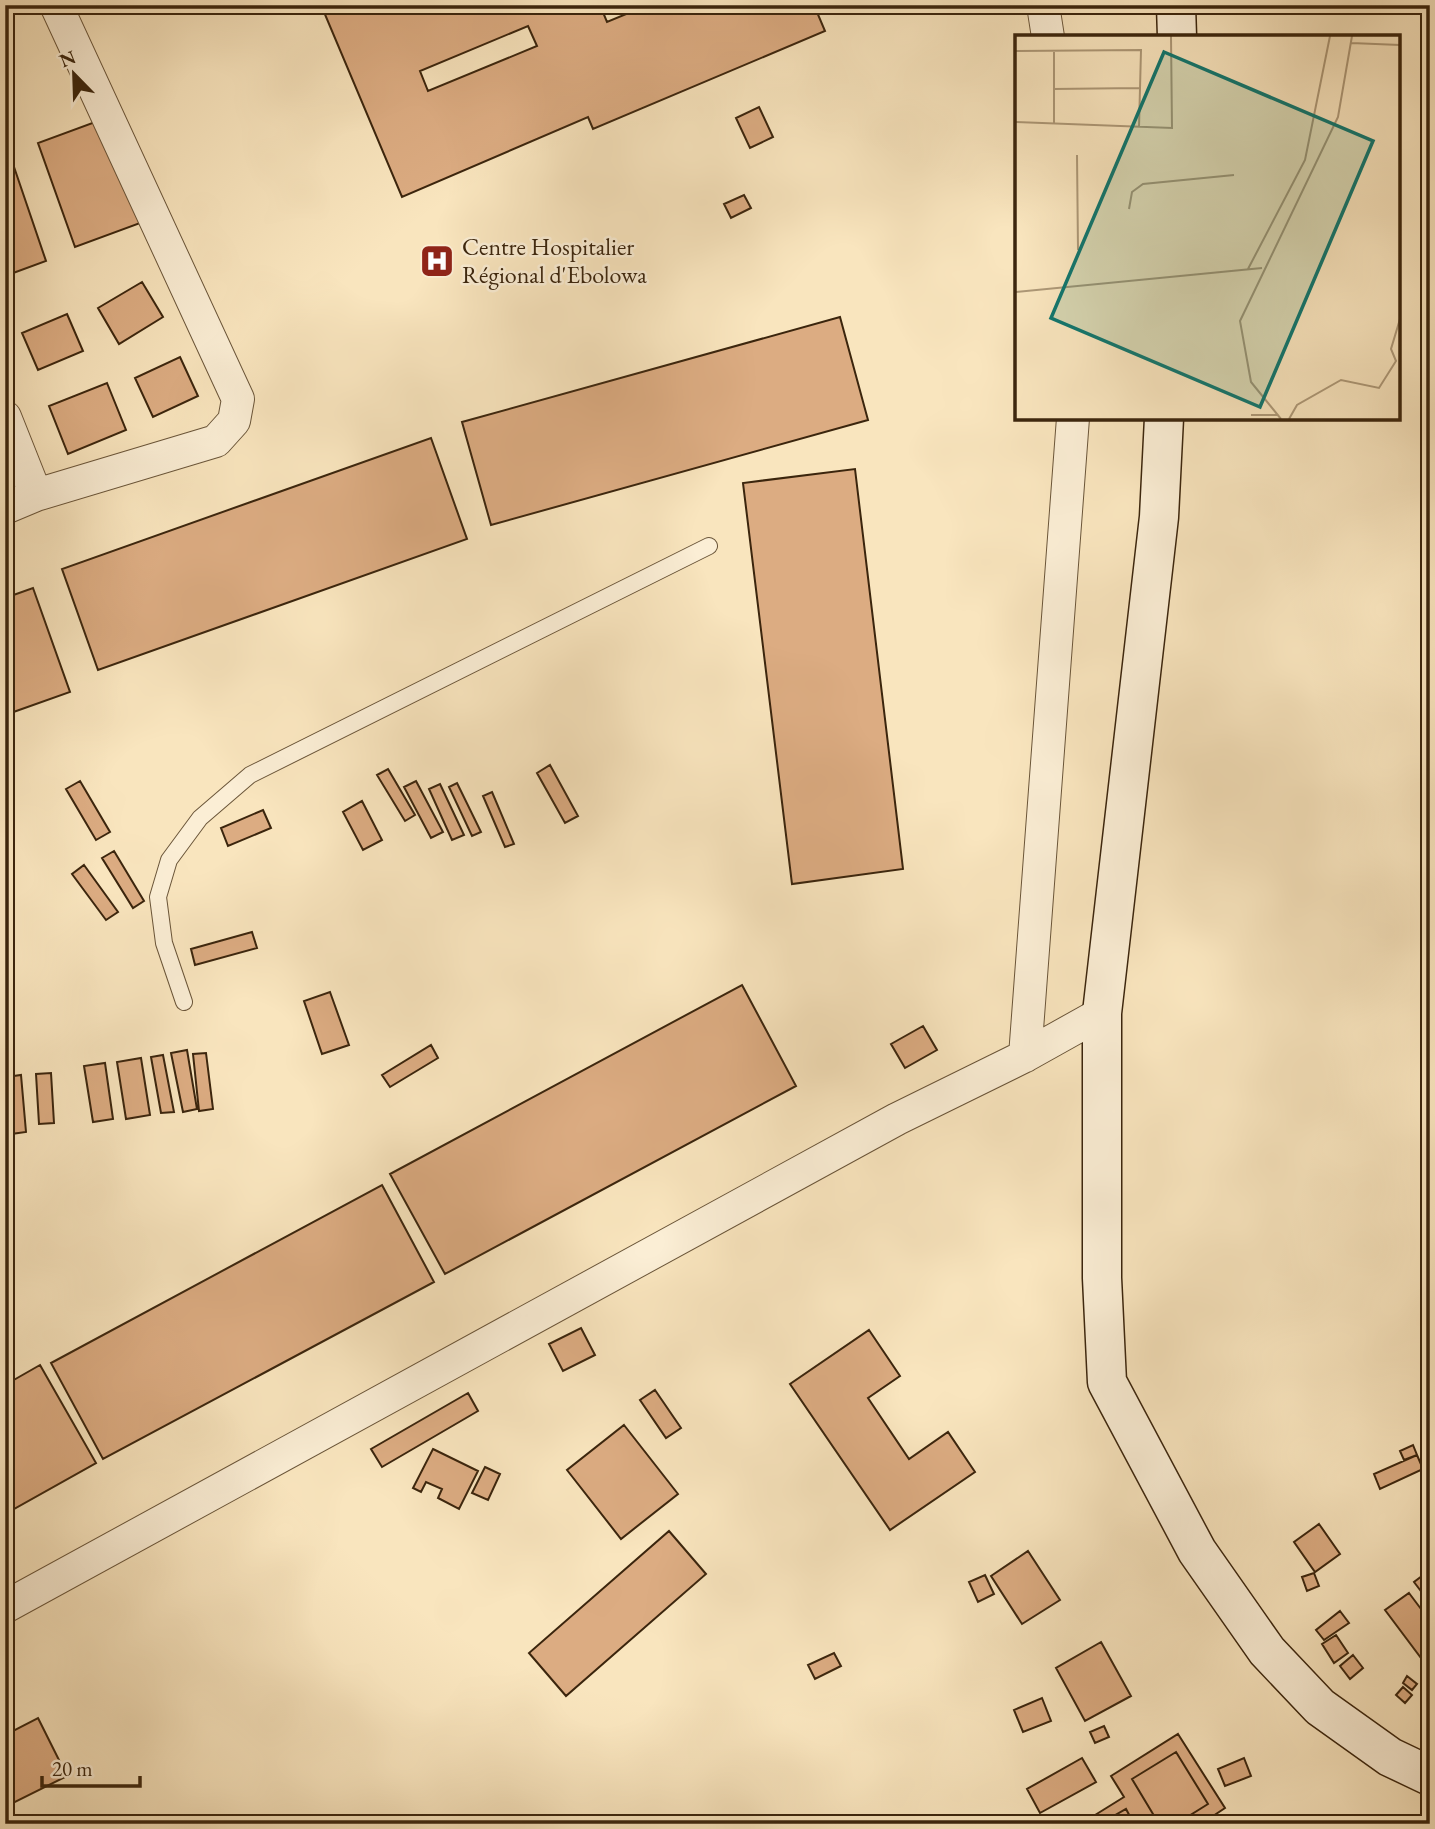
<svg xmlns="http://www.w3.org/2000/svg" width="1435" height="1829" font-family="'EB Garamond',serif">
	<rect width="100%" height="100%" fill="#f9e5be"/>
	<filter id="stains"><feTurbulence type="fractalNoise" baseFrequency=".00286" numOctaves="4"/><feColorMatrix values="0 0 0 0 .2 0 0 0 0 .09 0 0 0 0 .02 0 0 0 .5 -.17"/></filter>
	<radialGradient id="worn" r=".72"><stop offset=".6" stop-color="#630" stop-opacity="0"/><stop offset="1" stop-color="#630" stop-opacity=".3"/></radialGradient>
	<path fill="#dcac82" stroke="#3b250d" stroke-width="2" fill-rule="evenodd" d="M 321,5 L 363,5 L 365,8 L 370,5 L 600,5 L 607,22 L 648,5 L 814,5 L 825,31 L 593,129 L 588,117 L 402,197 ZM 528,26 L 537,46 L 428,91 L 420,71 Z
		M 759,107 L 773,137 L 750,148 L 736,118 Z
		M 106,118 L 143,222 L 75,247 L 38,143 Z
		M 13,164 L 46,261 L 5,276 L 5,167 Z
		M 744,195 L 751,208 L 731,218 L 724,204 Z
		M 142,282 L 163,317 L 119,344 L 98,308 Z
		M 67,314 L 83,351 L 38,370 L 22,333 Z
		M 840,317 L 868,420 L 491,525 L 462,422 Z
		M 180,357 L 198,396 L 153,417 L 135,378 Z
		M 107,383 L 126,430 L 68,454 L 49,406 Z
		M 431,438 L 467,539 L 98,670 L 62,569 Z
		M 855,469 L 903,869 L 792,884 L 743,483 Z
		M 33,588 L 70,692 L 5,715 L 5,598 Z
		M 550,765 L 578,816 L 565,823 L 537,773 Z
		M 388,769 L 415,815 L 405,821 L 377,775 Z
		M 80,781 L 110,832 L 96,840 L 66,789 Z
		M 416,781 L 443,832 L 431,838 L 404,787 Z
		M 457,783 L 481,832 L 472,836 L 449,787 Z
		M 440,784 L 464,835 L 452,840 L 429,789 Z
		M 492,792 L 514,844 L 505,847 L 483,796 Z
		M 362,801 L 382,840 L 363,850 L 343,812 Z
		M 263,810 L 271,828 L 228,846 L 221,828 Z
		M 114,851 L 144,901 L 133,908 L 102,858 Z
		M 84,865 L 118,912 L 106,920 L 72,874 Z
		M 252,932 L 257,948 L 195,965 L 191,949 Z
		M 742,985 L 796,1086 L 445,1274 L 390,1174 Z
		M 330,992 L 349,1045 L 322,1054 L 304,1001 Z
		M 923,1026 L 937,1050 L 905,1068 L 891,1044 Z
		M 431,1045 L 438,1058 L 390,1087 L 382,1075 Z
		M 187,1050 L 197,1109 L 183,1112 L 171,1053 Z
		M 206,1053 L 213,1109 L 199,1111 L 193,1054 Z
		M 163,1055 L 174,1112 L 161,1113 L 151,1057 Z
		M 141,1058 L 150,1115 L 126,1119 L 117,1062 Z
		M 105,1063 L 113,1119 L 93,1122 L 84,1066 Z
		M 51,1073 L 54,1123 L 39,1124 L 36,1074 Z
		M 21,1075 L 26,1132 L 11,1134 L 6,1077 Z
		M 382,1185 L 434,1282 L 103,1459 L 51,1363 Z
		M 581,1328 L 595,1355 L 563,1371 L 549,1344 Z
		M 869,1330 L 900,1376 L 868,1398 L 909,1459 L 948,1432 L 975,1472 L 890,1530 L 790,1384 Z
		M 40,1365 L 96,1463 L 5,1514 L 5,1385 Z
		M 655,1390 L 681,1428 L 666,1438 L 640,1400 Z
		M 468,1393 L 478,1411 L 382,1467 L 371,1449 Z
		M 624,1425 L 678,1494 L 621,1539 L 567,1470 Z
		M 1413,1445 L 1417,1455 L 1404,1460 L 1400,1451 Z
		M 433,1449 L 478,1471 L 459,1509 L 438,1498 L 442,1489 L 426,1482 L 421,1492 L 413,1488 Z
		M 1417,1455 L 1423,1469 L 1380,1489 L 1374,1474 Z
		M 485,1467 L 500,1474 L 488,1500 L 472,1493 Z
		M 1319,1524 L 1340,1554 L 1315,1572 L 1294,1542 Z
		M 669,1531 L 706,1574 L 566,1696 L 529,1653 Z
		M 1028,1551 L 1060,1600 L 1022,1624 L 991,1576 Z
		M 1430,1570 L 1430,1603 L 1414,1582 Z
		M 1314,1573 L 1319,1586 L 1307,1591 L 1302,1577 Z
		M 985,1575 L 994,1594 L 978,1602 L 969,1582 Z
		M 1409,1593 L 1430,1621 L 1430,1670 L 1385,1610 Z
		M 1340,1611 L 1349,1623 L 1324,1640 L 1316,1630 Z
		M 1336,1635 L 1348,1653 L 1334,1663 L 1322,1644 Z
		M 1101,1642 L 1131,1696 L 1085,1721 L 1056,1668 Z
		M 834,1653 L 841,1666 L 815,1679 L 808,1665 Z
		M 1353,1655 L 1363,1668 L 1350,1679 L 1340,1666 Z
		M 1407,1676 L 1417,1684 L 1412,1690 L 1403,1683 Z
		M 1403,1687 L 1412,1695 L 1405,1703 L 1396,1695 Z
		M 1042,1698 L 1051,1721 L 1023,1732 L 1014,1710 Z
		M 38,1718 L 67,1776 L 5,1807 L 5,1735 Z
		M 1104,1726 L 1109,1737 L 1095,1743 L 1090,1732 Z
		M 1178,1734 L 1225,1808 L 1201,1824 L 1176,1824 L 1208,1804 L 1176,1752 L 1132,1779 L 1159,1824 L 1134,1824 L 1126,1809 L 1105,1821 L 1106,1824 L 1089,1824 L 1087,1820 L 1124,1797 L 1111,1776 Z
		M 1176,1752 L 1208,1804 L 1176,1824 L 1159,1824 L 1132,1779 Z
		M 1082,1758 L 1096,1782 L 1040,1813 L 1027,1789 Z
		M 1244,1758 L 1251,1776 L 1225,1786 L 1218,1769 Z
		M 1126,1809 L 1134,1824 L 1106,1824 L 1105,1821 Z"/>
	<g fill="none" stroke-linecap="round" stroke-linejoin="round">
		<g stroke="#6a5539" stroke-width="18">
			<path id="lane" d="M 184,1002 L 164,943 L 158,897 L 169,860 L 200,818 L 250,775 L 709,546"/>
		</g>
		<g stroke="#6a5539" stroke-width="34">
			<path id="street" d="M 1043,5 L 1048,37
				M 5,417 L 36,495
				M 5,508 L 36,495 L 216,441 L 234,421 L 238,399 L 56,5
				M 1025,1056 L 1073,418
				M 5,1607 L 897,1119 L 1025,1056 L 1102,1013"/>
		</g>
		<g stroke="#3b250d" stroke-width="41">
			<path id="secondary" d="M 1176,5 L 1177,37
				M 1164,418 L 1159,517 L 1102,1013 L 1102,1278 L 1107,1382 L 1197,1551 L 1267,1651 L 1320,1707 L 1390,1757 L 1430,1776"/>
		</g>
		<use href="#lane" stroke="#fbeed5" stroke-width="16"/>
		<use href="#street" stroke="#fbeed5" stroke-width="32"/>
		<use href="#secondary" stroke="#fbeed5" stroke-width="38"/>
	</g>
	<defs>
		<g id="hospital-square" transform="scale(1.75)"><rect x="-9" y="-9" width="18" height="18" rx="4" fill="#8f2418" stroke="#fbeed5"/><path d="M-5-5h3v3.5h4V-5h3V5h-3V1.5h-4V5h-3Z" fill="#fff"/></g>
	</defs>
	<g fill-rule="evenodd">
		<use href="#hospital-square" x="437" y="261"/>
	</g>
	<g text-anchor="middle" stroke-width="5" stroke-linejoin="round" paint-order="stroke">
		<g font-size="24" fill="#3b250d" stroke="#fbeed5" text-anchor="start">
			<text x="462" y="255">Centre Hospitalier<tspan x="462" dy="28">Régional d'Ebolowa</tspan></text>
		</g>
	</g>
	<g transform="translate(1015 35)">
		<rect width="385" height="385" fill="#f9e5be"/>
		<path fill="none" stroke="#ad9877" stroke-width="2" d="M 336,8 L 385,10M 0,16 L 126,15 L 124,92M 38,54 L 125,53M 0,87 L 157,93 L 156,1M 39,89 L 39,17M 62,120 L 63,215M 114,174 L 117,157 L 128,149 L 219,140M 233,234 L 290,125 L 315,1M 0,257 L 247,233M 236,380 L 262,380M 266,384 L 236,347 L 225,286 L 323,82 L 337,1M 274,384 L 282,370 L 326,345 L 364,353 L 381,326 L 376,314 L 385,284"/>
		<path fill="#0f766e" fill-opacity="0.15" stroke="#0f766e" stroke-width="3.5" d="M 149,17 L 358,106 L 245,372 L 36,283 Z"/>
		<rect width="385" height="385" fill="none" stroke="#3b250d" stroke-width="3.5"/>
	</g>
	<rect width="1435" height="1829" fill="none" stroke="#f9e5be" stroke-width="28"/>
	<rect x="7" y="7" width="1421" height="1815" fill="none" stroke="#3b250d" stroke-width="3.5"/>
	<rect x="14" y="14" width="1407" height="1801" fill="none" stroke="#3b250d" stroke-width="2"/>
	<g transform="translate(74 74) rotate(337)" stroke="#fbeed5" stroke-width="5" paint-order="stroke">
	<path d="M0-5L12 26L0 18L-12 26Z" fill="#3b250d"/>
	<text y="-10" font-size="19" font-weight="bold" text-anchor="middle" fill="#3b250d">N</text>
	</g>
	<path d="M42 1776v10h98v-10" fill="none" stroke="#3b250d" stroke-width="3.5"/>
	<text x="52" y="1776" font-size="21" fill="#3b250d" stroke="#fbeed5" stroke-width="5" paint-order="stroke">20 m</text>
	<rect width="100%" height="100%" filter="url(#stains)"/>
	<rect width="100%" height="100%" fill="url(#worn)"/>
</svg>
